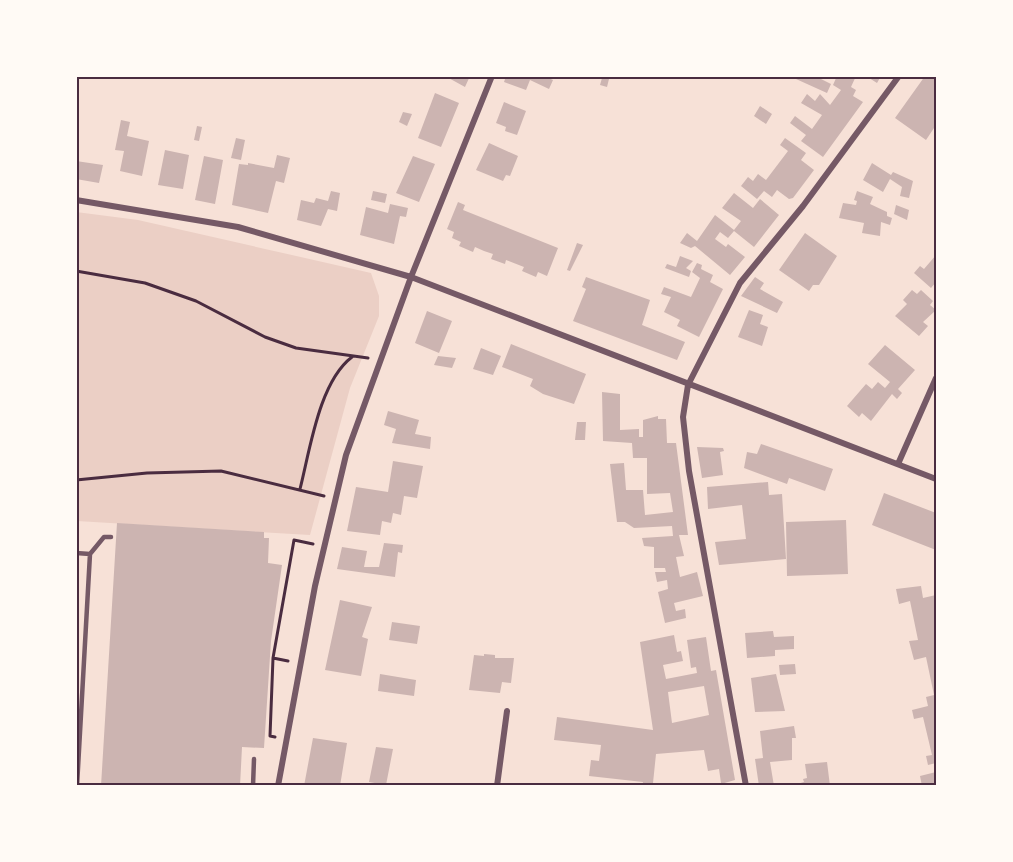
<svg xmlns="http://www.w3.org/2000/svg" width="1013" height="862" font-family="'Archivo Narrow',sans-serif">
	<rect width="100%" height="100%" fill="#f7e1d7"/>
	<path fill="#ebcfc5" d="M 76,212 L 138,220 L 371,273 L 379,296 L 379,316 L 350,388 L 310,535 L 77,521 Z"/>
	<path fill="#ccb4b1" fill-rule="evenodd" d="M 445,76 L 470,76 L 465,87 Z
		M 506,76 L 544,76 L 553,80 L 549,89 L 530,80 L 526,90 L 504,82 Z
		M 797,76 L 815,76 L 831,84 L 827,93 L 796,79 Z
		M 837,76 L 856,76 L 851,87 L 856,90 L 853,96 L 863,102 L 823,157 L 801,141 L 806,135 L 790,123 L 795,116 L 812,129 L 822,115 L 801,103 L 807,94 L 815,101 L 820,94 L 830,105 L 841,90 L 833,85 Z
		M 866,76 L 881,76 L 877,83 Z
		M 925,76 L 936,76 L 936,125 L 926,140 L 895,118 Z
		M 602,78 L 609,79 L 607,87 L 600,85 Z
		M 435,93 L 459,103 L 441,147 L 418,138 Z
		M 504,102 L 526,111 L 517,135 L 505,131 L 506,127 L 496,123 Z
		M 760,106 L 772,114 L 766,124 L 754,116 Z
		M 403,112 L 412,114 L 407,126 L 399,122 Z
		M 121,120 L 130,122 L 127,136 L 149,141 L 142,176 L 120,171 L 124,151 L 115,150 Z
		M 197,126 L 202,127 L 199,141 L 194,140 Z
		M 236,138 L 245,140 L 241,160 L 231,158 Z
		M 785,138 L 806,153 L 801,160 L 814,170 L 793,198 L 789,199 L 777,190 L 772,197 L 764,191 L 757,199 L 741,186 L 748,177 L 753,181 L 758,174 L 766,180 L 788,151 L 780,145 Z
		M 489,143 L 518,156 L 510,176 L 506,175 L 503,181 L 476,170 Z
		M 165,150 L 189,155 L 183,189 L 158,185 Z
		M 277,155 L 290,158 L 284,183 L 276,181 L 268,213 L 232,205 L 239,164 L 248,165 L 248,163 L 274,168 Z
		M 204,156 L 223,160 L 215,204 L 195,200 Z
		M 413,156 L 435,164 L 419,202 L 396,193 Z
		M 76,161 L 103,165 L 99,183 L 76,179 Z
		M 872,163 L 891,175 L 893,172 L 913,181 L 909,198 L 900,196 L 902,187 L 890,179 L 883,192 L 863,180 Z
		M 331,191 L 340,193 L 337,211 L 328,209 L 321,226 L 297,220 L 301,200 L 314,203 L 316,198 L 328,201 Z
		M 373,191 L 387,194 L 385,203 L 371,200 Z
		M 857,191 L 873,197 L 870,204 L 887,212 L 887,216 L 892,218 L 890,225 L 881,222 L 880,236 L 862,233 L 864,223 L 839,218 L 843,203 L 856,205 L 857,201 L 854,200 Z
		M 734,193 L 753,208 L 760,199 L 779,215 L 754,247 L 734,231 L 728,238 L 720,232 L 715,239 L 726,247 L 728,244 L 745,257 L 730,275 L 695,246 L 691,248 L 680,243 L 687,233 L 697,241 L 715,215 L 734,230 L 741,221 L 722,208 Z
		M 458,202 L 465,205 L 463,210 L 558,248 L 547,276 L 538,272 L 536,277 L 522,271 L 524,267 L 506,260 L 505,264 L 491,259 L 493,254 L 484,251 L 475,247 L 473,252 L 459,246 L 461,242 L 452,238 L 454,232 L 447,229 Z
		M 390,204 L 408,208 L 406,217 L 400,216 L 394,244 L 360,235 L 366,207 L 388,213 Z
		M 896,205 L 909,210 L 907,220 L 894,214 Z
		M 805,233 L 837,256 L 819,285 L 813,285 L 809,291 L 779,270 Z
		M 577,243 L 583,245 L 570,271 L 567,270 Z
		M 936,255 L 936,282 L 931,288 L 914,273 L 920,266 L 924,269 Z
		M 680,256 L 693,261 L 686,268 L 691,271 L 689,277 L 665,268 L 667,264 L 676,267 Z
		M 697,263 L 702,265 L 701,269 L 713,275 L 710,282 L 723,289 L 699,337 L 677,326 L 680,320 L 664,312 L 671,297 L 661,294 L 664,287 L 691,297 L 700,278 L 692,272 Z
		M 586,277 L 650,300 L 642,325 L 685,342 L 677,360 L 573,321 L 586,289 L 582,287 Z
		M 755,277 L 764,283 L 760,289 L 783,302 L 777,313 L 741,296 Z
		M 912,290 L 917,294 L 921,290 L 933,301 L 930,305 L 936,310 L 923,322 L 928,326 L 919,336 L 895,316 L 907,304 L 903,300 Z
		M 749,310 L 763,315 L 760,324 L 768,327 L 762,346 L 738,337 Z
		M 427,311 L 452,321 L 439,353 L 415,343 Z
		M 511,344 L 586,374 L 574,404 L 543,394 L 530,386 L 533,379 L 502,367 Z
		M 885,345 L 915,370 L 898,389 L 902,393 L 897,399 L 892,394 L 871,421 L 862,413 L 859,417 L 847,406 L 866,384 L 872,389 L 878,382 L 885,388 L 890,382 L 868,364 Z
		M 481,348 L 501,356 L 493,375 L 473,369 Z
		M 438,356 L 456,358 L 452,368 L 434,365 Z
		M 602,392 L 620,394 L 620,430 L 639,429 L 639,437 L 643,437 L 643,420 L 658,416 L 658,419 L 666,419 L 667,443 L 676,443 L 688,535 L 679,535 L 684,556 L 676,557 L 680,577 L 697,572 L 703,596 L 674,603 L 676,611 L 685,609 L 686,618 L 665,623 L 658,592 L 668,589 L 667,580 L 657,582 L 655,572 L 666,572 L 665,568 L 654,568 L 654,547 L 644,546 L 642,538 L 673,536 L 672,526 L 634,528 L 625,522 L 617,522 L 610,464 L 624,463 L 626,490 L 643,490 L 645,515 L 673,512 L 670,493 L 647,494 L 647,458 L 633,458 L 632,443 L 603,441 Z
		M 388,411 L 419,420 L 415,434 L 431,437 L 430,449 L 392,443 L 396,429 L 384,425 Z
		M 577,422 L 586,422 L 585,440 L 575,440 Z
		M 761,444 L 833,469 L 825,491 L 789,478 L 787,484 L 744,468 L 747,452 L 757,454 Z
		M 697,447 L 723,448 L 724,451 L 720,452 L 723,475 L 702,478 Z
		M 393,461 L 423,466 L 417,498 L 404,496 L 401,515 L 393,513 L 391,523 L 382,521 L 380,535 L 347,531 L 356,487 L 388,492 Z
		M 768,482 L 769,495 L 782,494 L 786,559 L 719,565 L 715,542 L 746,539 L 742,505 L 708,509 L 707,487 Z
		M 884,493 L 936,513 L 936,550 L 872,525 Z
		M 846,520 L 848,574 L 787,576 L 786,522 Z
		M 117,523 L 264,532 L 264,538 L 269,538 L 268,563 L 282,565 L 271,641 L 264,748 L 242,747 L 240,786 L 101,786 Z
		M 384,543 L 403,545 L 402,553 L 398,552 L 395,577 L 337,569 L 342,547 L 367,551 L 364,567 L 379,567 Z
		M 921,586 L 923,598 L 936,595 L 934,637 L 936,704 L 934,705 L 936,713 L 936,763 L 928,765 L 926,756 L 932,755 L 923,717 L 914,719 L 912,710 L 928,706 L 926,697 L 934,695 L 926,657 L 914,660 L 909,641 L 918,640 L 910,601 L 899,604 L 896,589 Z
		M 340,600 L 372,607 L 362,637 L 368,639 L 361,676 L 325,670 Z
		M 392,622 L 420,626 L 417,644 L 389,640 Z
		M 773,631 L 774,637 L 794,636 L 794,649 L 775,650 L 775,656 L 747,658 L 745,633 Z
		M 674,635 L 677,652 L 681,651 L 683,661 L 663,665 L 666,679 L 697,673 L 696,667 L 691,668 L 687,640 L 706,637 L 711,671 L 716,670 L 735,780 L 714,786 L 721,783 L 719,769 L 708,771 L 704,750 L 656,754 L 653,783 L 664,786 L 642,786 L 643,782 L 589,776 L 591,760 L 599,761 L 601,745 L 554,740 L 557,717 L 653,730 L 640,642 ZM 704,686 L 709,715 L 672,723 L 668,692 Z
		M 484,654 L 495,655 L 495,658 L 514,658 L 511,683 L 502,682 L 500,693 L 469,690 L 474,655 L 484,656 Z
		M 795,664 L 796,674 L 780,675 L 779,665 Z
		M 380,674 L 416,680 L 414,696 L 378,691 Z
		M 776,674 L 785,711 L 755,712 L 751,678 Z
		M 794,726 L 796,738 L 792,738 L 792,760 L 770,762 L 774,786 L 759,786 L 755,759 L 763,758 L 760,731 Z
		M 313,738 L 347,743 L 340,786 L 304,786 Z
		M 376,747 L 393,749 L 386,785 L 369,782 Z
		M 827,762 L 830,786 L 790,786 L 804,782 L 803,779 L 807,778 L 805,764 Z
		M 936,772 L 936,786 L 922,786 L 920,776 Z"/>
	<g fill="none" stroke-linecap="round" stroke-linejoin="round">
		<path stroke="#4a2c40" stroke-width="3" d="M 76,218 L 77,211
			M 76,271 L 145,283 L 196,301 L 265,337 L 296,348 L 368,358
			M 76,480 L 147,473 L 221,471 L 324,496
			M 300,489 C 310,450 319,382 352,357
			M 273,658 L 270,736 L 275,737
			M 288,661 L 273,658 L 294,540 L 313,544"/>
		<path stroke="#755966" stroke-width="4.5" d="M 76,553 L 90,554 L 77,786
			M 90,554 L 104,537 L 111,537
			M 253,786 L 254,759"/>
		<path stroke="#755966" stroke-width="6" d="M 76,200 L 238,227 L 411,277 L 936,479
			M 898,464 L 936,378
			M 278,786 L 315,586 L 346,455 L 411,277 L 492,76
			M 497,786 L 507,711
			M 746,786 L 689,471 L 683,417 L 688,385 L 740,283 L 803,206 L 899,76"/>
	</g>
	<rect width="1013" height="862" fill="none" stroke="#fffaf5" stroke-width="156"/>
	<rect x="78" y="78" width="857" height="706" fill="none" stroke="#4a2c40" stroke-width="2"/>
</svg>
